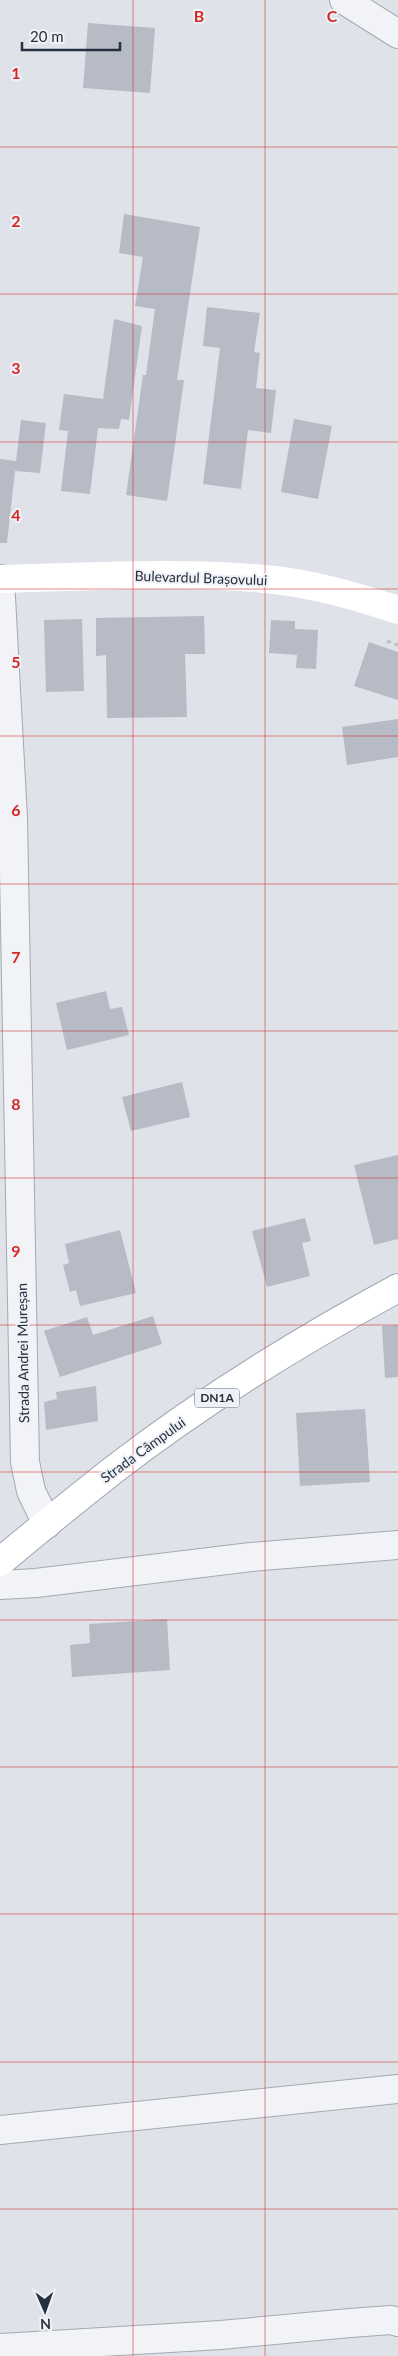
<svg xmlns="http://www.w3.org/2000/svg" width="398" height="2356" font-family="Lato,sans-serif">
	<rect width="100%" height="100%" fill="#dfe2e8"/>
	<path fill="#b6bbc5" d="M 88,23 L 155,28 L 150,93 L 83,88 Z
		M 124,214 L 200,227 L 177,380 L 184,380 L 167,501 L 126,495 L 143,375 L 146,375 L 155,309 L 135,306 L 143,257 L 119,253 Z
		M 207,307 L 260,313 L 254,352 L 260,353 L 256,388 L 276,390 L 271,433 L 248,430 L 241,489 L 203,484 L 220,348 L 203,346 Z
		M 114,319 L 142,326 L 129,420 L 121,419 L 119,429 L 98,428 L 90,494 L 61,491 L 68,431 L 59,430 L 64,394 L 103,399 Z
		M 294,419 L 332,426 L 318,499 L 281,492 Z
		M 21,420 L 46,423 L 40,473 L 15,471 L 7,543 L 0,543 L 0,459 L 16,461 Z
		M 204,616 L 205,654 L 185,654 L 187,717 L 107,718 L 106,655 L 96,656 L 96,618 Z
		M 82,619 L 84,691 L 46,692 L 44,620 Z
		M 271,620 L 295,621 L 295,629 L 318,630 L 316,669 L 296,668 L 297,655 L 269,653 Z
		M 369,642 L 398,652 L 398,700 L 354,686 Z
		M 398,719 L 398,757 L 347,765 L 342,727 Z
		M 106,991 L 110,1009 L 122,1007 L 129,1035 L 67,1050 L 56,1003 Z
		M 182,1082 L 190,1117 L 131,1131 L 122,1097 Z
		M 398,1155 L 398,1239 L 374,1245 L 354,1165 Z
		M 305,1218 L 311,1241 L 302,1243 L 310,1276 L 267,1287 L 252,1231 Z
		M 120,1230 L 136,1293 L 80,1306 L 76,1290 L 70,1292 L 63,1265 L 69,1263 L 65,1244 Z
		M 153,1316 L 162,1344 L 60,1377 L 44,1331 L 87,1317 L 93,1335 Z
		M 398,1325 L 398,1377 L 385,1378 L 382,1326 Z
		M 96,1386 L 98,1421 L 46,1430 L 44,1402 L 57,1399 L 56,1392 Z
		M 365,1409 L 370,1482 L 300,1486 L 296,1413 Z
		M 167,1619 L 170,1670 L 72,1677 L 70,1645 L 90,1643 L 89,1624 Z"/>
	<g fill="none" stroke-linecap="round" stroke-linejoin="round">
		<g stroke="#a4a9b2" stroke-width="30">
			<path id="minor" d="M 344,0 L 398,34
				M 0,579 L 13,818 L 25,1462 L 31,1491 L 47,1524
				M 0,1585 L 36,1583 L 251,1557 L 398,1545
				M 0,2130 L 398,2089
				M 0,2348 L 221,2335 L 350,2323 L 391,2320 L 398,2322"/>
		</g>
		<g stroke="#9ea6b4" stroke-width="30">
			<path id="primary" d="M 0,1562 C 37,1531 74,1501 112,1471 C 201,1402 298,1342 398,1288"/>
		</g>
		<path stroke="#bdc0c7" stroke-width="3" stroke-dasharray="4 4" stroke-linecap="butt" d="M 387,641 L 398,645"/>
		<use href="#minor" stroke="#f2f3f7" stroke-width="28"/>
		<path stroke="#fff" stroke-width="28" d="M 0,579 C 88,577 177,571 265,579 C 311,583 355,596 398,610"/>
		<use href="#primary" stroke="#fff" stroke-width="28"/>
	</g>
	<path fill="none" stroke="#d62828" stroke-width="1" stroke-opacity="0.55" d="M 133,0 L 133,2356M 265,0 L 265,2356M 0,147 L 398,147M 0,294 L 398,294M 0,442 L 398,442M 0,589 L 398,589M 0,736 L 398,736M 0,884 L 398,884M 0,1031 L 398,1031M 0,1178 L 398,1178M 0,1325 L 398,1325M 0,1472 L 398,1472M 0,1620 L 398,1620M 0,1767 L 398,1767M 0,1914 L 398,1914M 0,2062 L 398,2062M 0,2209 L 398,2209"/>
	<g text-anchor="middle" stroke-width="4" stroke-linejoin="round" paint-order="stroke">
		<rect fill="#eef1f6" stroke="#636a77" stroke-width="1" x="194.5" y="1388.5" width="45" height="19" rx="4"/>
		<g font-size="12" font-weight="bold" fill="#273040">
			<text x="217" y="1402">DN1A</text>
		</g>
		<g font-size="14" fill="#273040" stroke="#eef1f6">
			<text transform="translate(201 578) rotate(2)" y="5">Bulevardul Brașovului</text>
			<text transform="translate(23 1353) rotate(-91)" y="5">Strada Andrei Mureșan</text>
			<text transform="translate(143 1450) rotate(-36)" y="5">Strada Câmpului</text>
		</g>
	</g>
	<g font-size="16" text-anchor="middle" font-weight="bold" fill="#d62828" stroke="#eef1f6" stroke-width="4" stroke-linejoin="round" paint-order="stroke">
		<text x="199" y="22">B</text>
		<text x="332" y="22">C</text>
		<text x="16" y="79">1</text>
		<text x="16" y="227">2</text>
		<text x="16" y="374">3</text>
		<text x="16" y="521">4</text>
		<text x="16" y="668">5</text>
		<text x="16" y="816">6</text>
		<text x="16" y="963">7</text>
		<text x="16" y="1110">8</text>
		<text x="16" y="1257">9</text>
	</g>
	<g transform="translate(45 2311) rotate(178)" stroke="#eef1f6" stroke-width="4" paint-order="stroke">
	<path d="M0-4L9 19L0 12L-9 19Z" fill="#273040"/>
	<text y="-8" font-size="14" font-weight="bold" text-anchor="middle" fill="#273040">N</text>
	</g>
	<path d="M22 42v8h98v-8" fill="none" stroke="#273040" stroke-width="2.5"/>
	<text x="30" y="42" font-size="15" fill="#273040" stroke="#eef1f6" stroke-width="4" paint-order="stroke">20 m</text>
</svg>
